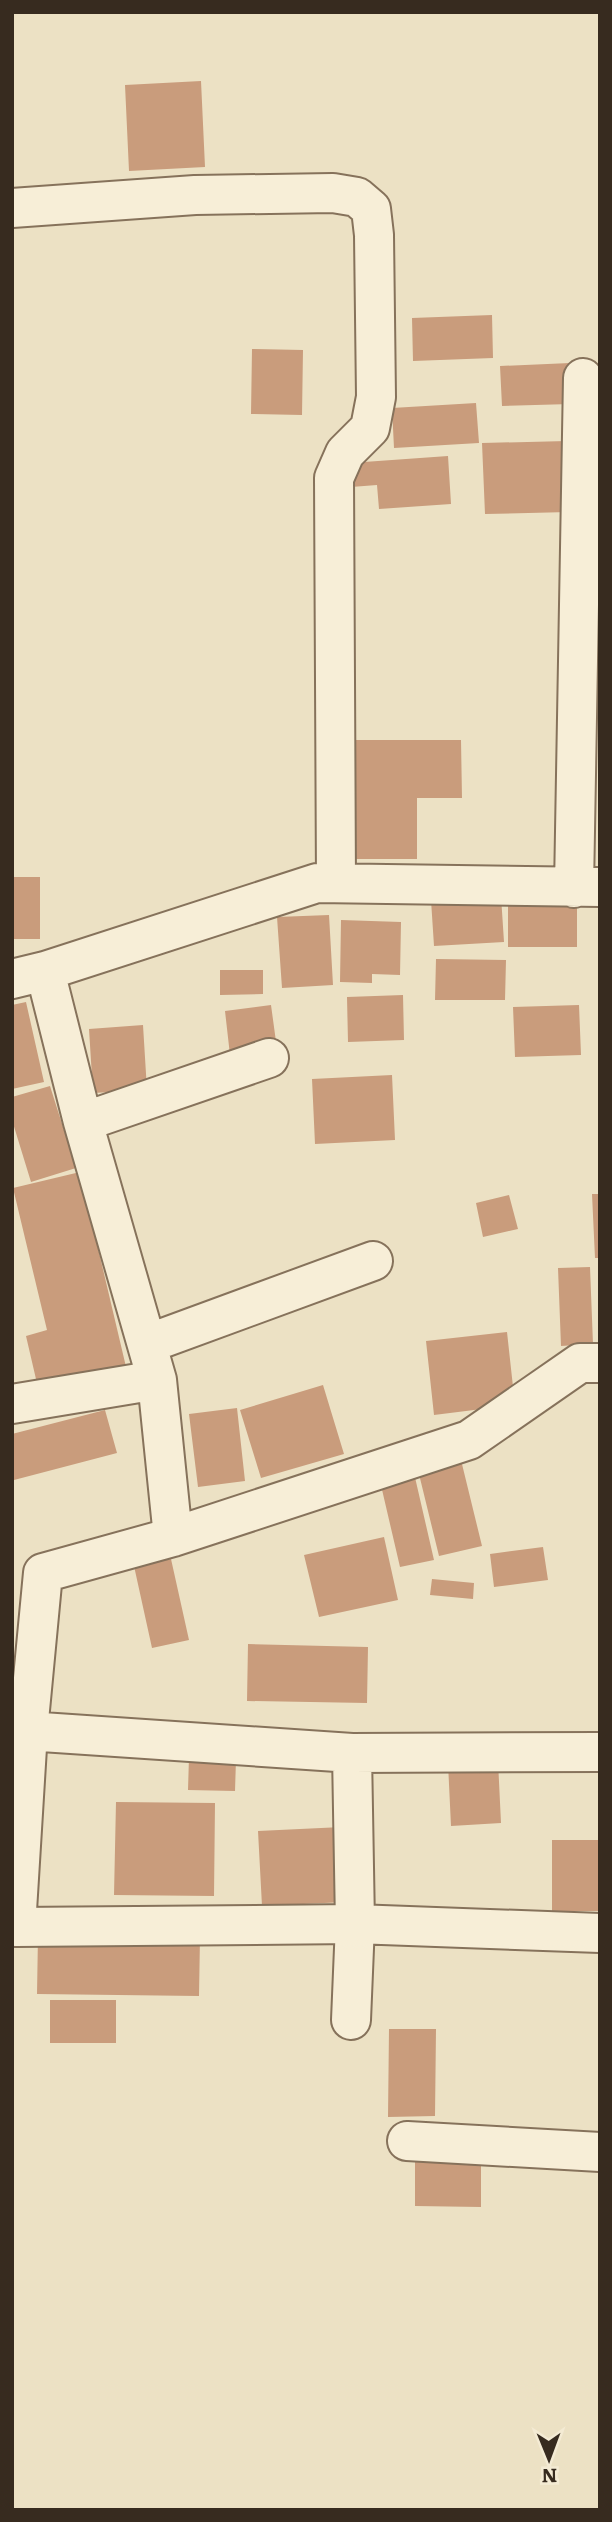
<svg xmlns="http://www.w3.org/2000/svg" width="612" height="2522" font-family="Literata,serif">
	<rect width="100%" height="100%" fill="#ece1c4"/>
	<path fill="#c99c7c" d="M 201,81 L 205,167 L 129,171 L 125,85 Z
		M 492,315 L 493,358 L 413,361 L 412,318 Z
		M 252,349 L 303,350 L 302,415 L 251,414 Z
		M 570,363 L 571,404 L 502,406 L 500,366 Z
		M 476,403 L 479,443 L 394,448 L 392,408 Z
		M 567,441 L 569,512 L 485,514 L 482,443 Z
		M 448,456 L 451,504 L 379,509 L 377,485 L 351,487 L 350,463 Z
		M 356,740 L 461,740 L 462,798 L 417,798 L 417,859 L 356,859 Z
		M 12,877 L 40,877 L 40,939 L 12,939 Z
		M 501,896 L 504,942 L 434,946 L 431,900 Z
		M 508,899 L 577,899 L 577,947 L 508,947 Z
		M 329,915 L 333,985 L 282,988 L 277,917 Z
		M 341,920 L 401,922 L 400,975 L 372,974 L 372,983 L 340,982 Z
		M 436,959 L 506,960 L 505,1000 L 435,1000 Z
		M 220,970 L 263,970 L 263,994 L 220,995 Z
		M 403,995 L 404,1040 L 348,1042 L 347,997 Z
		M 26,1002 L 44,1082 L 12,1089 L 12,1005 Z
		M 271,1005 L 277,1049 L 230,1055 L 225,1011 Z
		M 579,1005 L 581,1055 L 515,1057 L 513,1007 Z
		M 143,1025 L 147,1090 L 93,1093 L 89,1029 Z
		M 392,1075 L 395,1140 L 315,1144 L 312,1079 Z
		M 50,1086 L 76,1168 L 31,1182 L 12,1120 L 12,1097 Z
		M 80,1172 L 127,1371 L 39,1392 L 26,1336 L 47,1330 L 13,1188 Z
		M 592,1194 L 600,1194 L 600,1258 L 595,1258 Z
		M 509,1195 L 518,1229 L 483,1237 L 476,1203 Z
		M 590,1267 L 593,1344 L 561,1346 L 558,1268 Z
		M 507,1332 L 515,1405 L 434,1415 L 426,1341 Z
		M 323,1385 L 344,1454 L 261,1478 L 240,1410 Z
		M 237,1408 L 245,1481 L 198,1487 L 189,1414 Z
		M 105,1410 L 117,1453 L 14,1480 L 12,1434 Z
		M 461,1460 L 482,1546 L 439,1556 L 418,1470 Z
		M 414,1473 L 434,1560 L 400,1567 L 380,1481 Z
		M 384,1537 L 398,1600 L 319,1617 L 304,1555 Z
		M 543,1547 L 548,1580 L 494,1587 L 490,1554 Z
		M 171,1559 L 189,1640 L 152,1648 L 134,1566 Z
		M 432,1579 L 474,1583 L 473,1599 L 430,1595 Z
		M 248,1644 L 368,1647 L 367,1703 L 247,1701 Z
		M 189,1757 L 236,1759 L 235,1791 L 188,1790 Z
		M 498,1761 L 501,1823 L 451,1826 L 448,1763 Z
		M 116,1802 L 215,1803 L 214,1896 L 114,1895 Z
		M 342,1827 L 345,1902 L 262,1906 L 258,1831 Z
		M 552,1840 L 600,1840 L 600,1911 L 552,1911 Z
		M 38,1935 L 200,1937 L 199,1996 L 37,1994 Z
		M 50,2000 L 116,2000 L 116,2043 L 50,2043 Z
		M 389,2029 L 436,2029 L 435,2116 L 388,2117 Z
		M 415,2157 L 481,2157 L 481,2207 L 415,2206 Z"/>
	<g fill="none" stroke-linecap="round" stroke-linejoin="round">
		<g stroke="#86725b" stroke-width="42">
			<path id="minor" d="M 12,208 L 195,195 L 333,193 L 357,197 L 371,209 L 374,235 L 376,397 L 370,428 L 345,453 L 334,478 L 336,883
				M 574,888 L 583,378
				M 12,979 L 45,971 L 317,883 L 600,887
				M 83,1122 L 269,1058
				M 147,1344 L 373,1261
				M 600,1363 L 580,1363 L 469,1440 L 173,1537 L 43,1573 L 28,1731 L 16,1927 L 355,1924 L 600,1933
				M 157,1380 L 173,1537
				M 12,1404 L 157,1380 L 83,1122 L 45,971
				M 12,1730 L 352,1753 L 600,1752
				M 351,2020 L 355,1924 L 352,1753
				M 407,2141 L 600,2152"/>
		</g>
		<use href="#minor" stroke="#f7eed7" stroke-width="38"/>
	</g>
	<rect width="612" height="2522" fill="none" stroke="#372b1f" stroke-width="28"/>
	<g transform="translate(549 2459) rotate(179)" stroke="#f4ebd4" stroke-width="5" paint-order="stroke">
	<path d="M0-5L12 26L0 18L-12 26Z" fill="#372b1f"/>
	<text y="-10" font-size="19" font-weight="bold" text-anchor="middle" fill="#372b1f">N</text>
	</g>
</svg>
